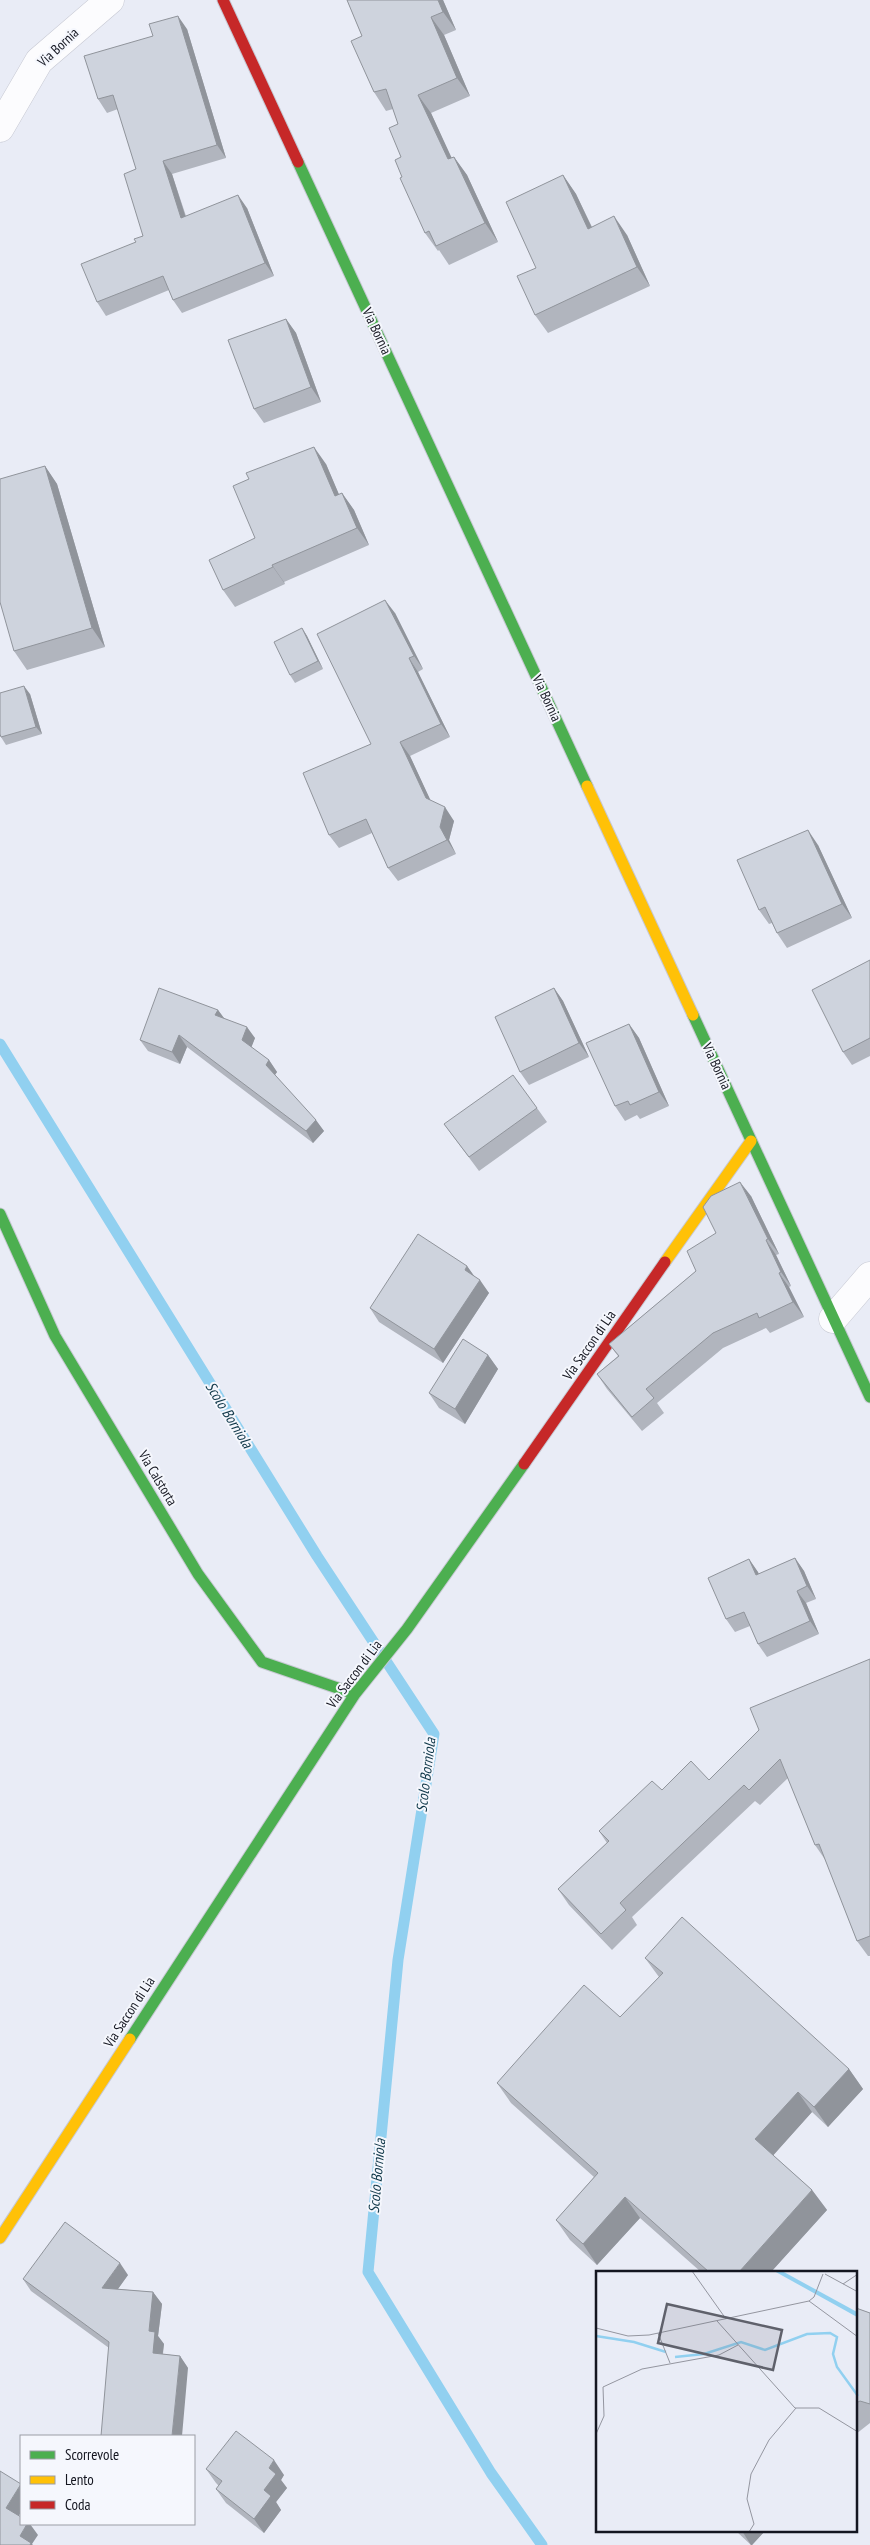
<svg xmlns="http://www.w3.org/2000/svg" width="870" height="2545" font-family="'PT Sans Narrow',sans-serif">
	<rect width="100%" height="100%" fill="#e9ecf6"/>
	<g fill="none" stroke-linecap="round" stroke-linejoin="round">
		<path stroke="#91d0f0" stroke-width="11" d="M 0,1044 L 317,1556 L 434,1734 L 398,1960 L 368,2272 L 491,2473 L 542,2545"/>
		<g stroke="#c7c9d3" stroke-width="29">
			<path id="street" d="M 0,128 L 39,61 L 110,0
				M 833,1319 L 870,1276"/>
		</g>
		<g stroke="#c7c9d3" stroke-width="13">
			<path id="fast" d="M 298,162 L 587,786
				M 693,1015 L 870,1397
				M 0,1214 L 55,1336 L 198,1574 L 262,1662 L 355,1694
				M 130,2039 L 355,1694 L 407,1629 L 524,1464"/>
		</g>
		<g stroke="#c7c9d3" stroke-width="13">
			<path id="slow" d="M 587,786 L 693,1015
				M 665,1262 L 751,1141
				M 0,2238 L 130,2039"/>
		</g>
		<g stroke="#c7c9d3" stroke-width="13">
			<path id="jam" d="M 223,0 L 298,162
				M 524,1464 L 665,1262"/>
		</g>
		<use href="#street" stroke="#fcfcfe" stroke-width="28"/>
		<use href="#fast" stroke="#4caf50" stroke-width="11"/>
		<use href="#slow" stroke="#ffc107" stroke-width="11"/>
		<use href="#jam" stroke="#c62828" stroke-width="11"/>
	</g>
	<path fill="#b1b5be" d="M 347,0 L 443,0 L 456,30 L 444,35 L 470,96 L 431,113 L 451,158 L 454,157 L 467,175 L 498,242 L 449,265 L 439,250 L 438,251 L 425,233 L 402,177 L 401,157 L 398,124 L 393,109 L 386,111 L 374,92 L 362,36 Z
		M 187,29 L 226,158 L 172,174 L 186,216 L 247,208 L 274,276 L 182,313 L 173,300 L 169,290 L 106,316 L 97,302 L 136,242 L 143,236 L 136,169 L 118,109 L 107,113 L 98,99 Z
		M 563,175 L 576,194 L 592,227 L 627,235 L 650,286 L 548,333 L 535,315 L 536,268 Z
		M 286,319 L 296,333 L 321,402 L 264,423 L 254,409 Z
		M 326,464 L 339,495 L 342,493 L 354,510 L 369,545 L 284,582 L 285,584 L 235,607 L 223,590 L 255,538 Z
		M 45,466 L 57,484 L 105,647 L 27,670 L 14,651 Z
		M 395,613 L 423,669 L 418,672 L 450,737 L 410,756 L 430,800 L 454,821 L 449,840 L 456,854 L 398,881 L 388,868 L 372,833 L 339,848 L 329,835 L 371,744 Z
		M 302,628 L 307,636 L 323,669 L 295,683 L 290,675 Z
		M 30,694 L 42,734 L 6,745 L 1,737 Z
		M 818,845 L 852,918 L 787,948 L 777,933 L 772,923 L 769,924 L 759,910 Z
		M 870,960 L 870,1056 L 852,1065 L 843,1052 Z
		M 554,988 L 563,1001 L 589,1057 L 529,1085 L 520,1072 Z
		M 218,1010 L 224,1018 L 255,1038 L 251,1047 L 269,1060 L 277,1072 L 275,1075 L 324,1131 L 313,1143 L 187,1047 L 180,1064 L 148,1051 L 140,1040 Z
		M 629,1024 L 639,1038 L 669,1106 L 640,1119 L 637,1115 L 625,1121 L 615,1106 Z
		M 537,1108 L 547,1122 L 479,1171 L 444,1124 Z
		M 751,1196 L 779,1254 L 776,1255 L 791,1286 L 789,1287 L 804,1317 L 770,1333 L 766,1328 L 723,1348 L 657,1403 L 664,1413 L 642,1431 L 607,1389 L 597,1374 L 618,1356 L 609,1344 L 696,1271 L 716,1233 Z
		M 467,1266 L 474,1276 L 489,1293 L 443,1363 L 379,1322 L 370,1308 Z
		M 488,1355 L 498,1369 L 465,1424 L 439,1408 L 429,1393 Z
		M 795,1558 L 804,1571 L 816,1599 L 806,1603 L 819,1634 L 767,1657 L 758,1644 L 750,1626 L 735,1632 L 726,1619 L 749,1559 L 759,1574 Z
		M 870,1659 L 870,1956 L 868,1956 L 857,1941 L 826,1861 L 815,1845 L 788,1778 L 760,1805 L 755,1801 L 632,1917 L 637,1925 L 612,1950 L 569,1905 L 558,1889 L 607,1843 L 599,1831 L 662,1790 L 709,1780 Z
		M 645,1958 L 849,2069 L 863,2089 L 828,2127 L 812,2112 L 773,2155 L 812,2190 L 827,2210 L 771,2272 L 701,2272 L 640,2218 L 597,2265 L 570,2240 L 556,2220 L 594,2177 L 511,2103 L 497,2083 L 620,2017 L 659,1977 Z
		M 128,2275 L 118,2289 L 153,2292 L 162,2304 L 158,2336 L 164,2344 L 163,2354 L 180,2356 L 188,2368 L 109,2348 L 31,2291 L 23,2279 Z
		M 856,2308 L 870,2313 L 870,2423 L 856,2434 Z
		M 206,2469 L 284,2475 L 281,2480 L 287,2488 L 276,2502 L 281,2510 L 264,2533 L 226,2503 L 216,2489 L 219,2486 L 216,2483 Z
		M 736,2531 L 765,2531 L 752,2545 L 751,2545 Z"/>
	<path fill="#90949b" d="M 438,0 L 443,0 L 456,30 L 443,12 Z
		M 178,16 L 187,29 L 226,158 L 217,145 Z
		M 431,17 L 444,35 L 470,96 L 457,78 Z
		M 418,95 L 431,113 L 461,178 L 448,159 Z
		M 454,157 L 467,175 L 498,242 L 485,223 Z
		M 163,161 L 172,174 L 190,231 L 181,218 Z
		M 563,175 L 576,194 L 601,247 L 588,229 Z
		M 238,195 L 247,208 L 274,276 L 265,263 Z
		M 614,216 L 627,235 L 650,286 L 637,267 Z
		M 286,319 L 296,333 L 321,402 L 311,387 Z
		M 314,447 L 326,464 L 347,513 L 335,496 Z
		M 45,466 L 57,484 L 105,647 L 92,628 Z
		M 342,493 L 354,510 L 369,545 L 357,528 Z
		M 272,565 L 284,582 L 285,584 L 273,567 Z
		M 385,600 L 395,613 L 423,669 L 414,656 Z
		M 302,628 L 307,636 L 323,669 L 318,661 Z
		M 409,658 L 418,672 L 450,737 L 441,724 Z
		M 24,686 L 30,694 L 42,734 L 36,727 Z
		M 400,742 L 410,756 L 436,812 L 426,798 Z
		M 445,807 L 454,821 L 449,840 L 456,854 L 447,840 L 440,827 Z
		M 808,830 L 818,845 L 852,918 L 842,904 Z
		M 554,988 L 563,1001 L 589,1057 L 579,1043 Z
		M 218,1010 L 226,1021 L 215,1015 Z
		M 629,1024 L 639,1038 L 669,1106 L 659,1092 Z
		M 247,1027 L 255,1038 L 250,1051 L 242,1040 Z
		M 179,1035 L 187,1047 L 180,1064 L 172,1052 Z
		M 269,1060 L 277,1072 L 274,1076 L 266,1065 Z
		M 316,1120 L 324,1131 L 313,1143 L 306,1131 Z
		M 740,1182 L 751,1196 L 779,1254 L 768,1239 Z
		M 766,1240 L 776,1255 L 791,1286 L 781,1272 Z
		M 467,1266 L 477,1280 L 465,1270 Z
		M 779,1273 L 789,1287 L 804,1317 L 793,1302 Z
		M 480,1280 L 489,1293 L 443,1363 L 434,1349 Z
		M 488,1355 L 498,1369 L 465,1424 L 455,1409 Z
		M 795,1558 L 804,1571 L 816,1599 L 807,1586 Z
		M 749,1559 L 758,1572 L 765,1588 L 756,1575 Z
		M 797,1591 L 806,1603 L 819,1634 L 810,1621 Z
		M 849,2069 L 863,2089 L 828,2127 L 814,2107 Z
		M 798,2092 L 812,2112 L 770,2159 L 755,2139 Z
		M 812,2190 L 827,2210 L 771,2272 L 739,2272 Z
		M 625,2197 L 640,2218 L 597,2265 L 583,2244 Z
		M 120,2263 L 128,2275 L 110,2300 L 102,2288 Z
		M 153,2292 L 162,2304 L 158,2336 L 164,2344 L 161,2365 L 153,2353 L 149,2331 Z
		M 180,2356 L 188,2368 L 182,2436 L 172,2436 Z
		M 274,2460 L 284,2475 L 281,2480 L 287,2488 L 276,2502 L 281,2510 L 264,2533 L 254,2519 L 264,2490 L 269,2468 Z
		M 21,2484 L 21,2512 L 16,2521 L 6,2508 Z
		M 27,2524 L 30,2524 L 38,2535 L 32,2544 L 33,2545 L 26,2545 L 20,2536 Z
		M 742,2531 L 765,2531 L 752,2545 L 751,2545 Z"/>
	<path fill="#ced3dd" stroke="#90949b" d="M 347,0 L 438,0 L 443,12 L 431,17 L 457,78 L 418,95 L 448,159 L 454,157 L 485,223 L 436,246 L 429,231 L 425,233 L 400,178 L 402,177 L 395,160 L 401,157 L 389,128 L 398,124 L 386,89 L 374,92 L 351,41 L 362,36 Z
		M 178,16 L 217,145 L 163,161 L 181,218 L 238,195 L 265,263 L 173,300 L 163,276 L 97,302 L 81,264 L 136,242 L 134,239 L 143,236 L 124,174 L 136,169 L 113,95 L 98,99 L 84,56 L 153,36 L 149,24 Z
		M 563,175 L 588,229 L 614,216 L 637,267 L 535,315 L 517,276 L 536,268 L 506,202 Z
		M 286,319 L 311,387 L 254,409 L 228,340 Z
		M 314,447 L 335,496 L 342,493 L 357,528 L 272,565 L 273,567 L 223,590 L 209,560 L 255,538 L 233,486 L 249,479 L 246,473 Z
		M 45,466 L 92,628 L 14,651 L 0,602 L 0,479 Z
		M 385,600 L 414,656 L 409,658 L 441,724 L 400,742 L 426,798 L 445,807 L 440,827 L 447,840 L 388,868 L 366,819 L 329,835 L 303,773 L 371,744 L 317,634 Z
		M 302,628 L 318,661 L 290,675 L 274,642 Z
		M 24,686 L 36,727 L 1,737 L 0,734 L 0,693 Z
		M 808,830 L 842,904 L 777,933 L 765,907 L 759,910 L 737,860 Z
		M 870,960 L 870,1038 L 843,1052 L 812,990 Z
		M 159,988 L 218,1010 L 215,1015 L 247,1027 L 242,1040 L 269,1060 L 266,1065 L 316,1120 L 306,1131 L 179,1035 L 172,1052 L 140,1040 Z
		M 554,988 L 579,1043 L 520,1072 L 495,1017 Z
		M 629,1024 L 659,1092 L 630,1105 L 628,1101 L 615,1106 L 586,1043 Z
		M 513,1075 L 537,1108 L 469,1157 L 444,1124 Z
		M 740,1182 L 768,1239 L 766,1240 L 781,1272 L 779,1273 L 793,1302 L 759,1318 L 757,1313 L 713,1333 L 646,1389 L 654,1398 L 632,1417 L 597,1374 L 619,1356 L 609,1344 L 696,1271 L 687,1251 L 716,1233 L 703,1207 L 711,1196 Z
		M 418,1234 L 467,1266 L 465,1270 L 480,1280 L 434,1349 L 370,1308 Z
		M 463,1339 L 488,1355 L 455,1409 L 429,1393 Z
		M 795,1558 L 807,1586 L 797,1591 L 810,1621 L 758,1644 L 744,1612 L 726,1619 L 708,1578 L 749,1559 L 756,1575 Z
		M 870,1659 L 870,1936 L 857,1941 L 819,1844 L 815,1845 L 780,1759 L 749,1790 L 744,1785 L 620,1903 L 626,1910 L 601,1934 L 558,1889 L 609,1841 L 599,1831 L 652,1781 L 662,1790 L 691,1761 L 709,1780 L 759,1730 L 750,1708 Z
		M 682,1917 L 849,2069 L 814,2107 L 798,2092 L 755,2139 L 812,2190 L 739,2272 L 709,2272 L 625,2197 L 583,2244 L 556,2220 L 598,2173 L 497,2083 L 584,1985 L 620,2017 L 663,1973 L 645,1958 Z
		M 65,2222 L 120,2263 L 102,2288 L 153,2292 L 149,2331 L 155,2332 L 153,2353 L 180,2356 L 172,2436 L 101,2436 L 109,2342 L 23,2279 Z
		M 856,2308 L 870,2313 L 870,2404 L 860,2401 L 856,2403 Z
		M 236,2431 L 274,2460 L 269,2468 L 276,2474 L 264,2490 L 271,2496 L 254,2519 L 216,2489 L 222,2481 L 206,2469 Z
		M 0,2471 L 21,2484 L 6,2508 L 21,2517 L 21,2524 L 27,2524 L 20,2536 L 31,2543 L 30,2545 L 0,2545 Z"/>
	<g text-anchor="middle" stroke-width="4" stroke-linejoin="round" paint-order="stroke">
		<g font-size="14" fill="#141620" stroke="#f5f7fd">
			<text transform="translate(58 47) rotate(-43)" y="5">Via Bornia</text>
			<text transform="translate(377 331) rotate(65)" y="5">Via Bornia</text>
			<text transform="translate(547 698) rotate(65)" y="5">Via Bornia</text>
			<text transform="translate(717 1066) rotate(65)" y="5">Via Bornia</text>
			<text transform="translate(589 1345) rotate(-55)" y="5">Via Saccon di Lia</text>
			<text transform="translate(158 1478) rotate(59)" y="5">Via Calstorta</text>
			<text transform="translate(354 1674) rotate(-53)" y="5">Via Saccon di Lia</text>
			<text transform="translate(129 2012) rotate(-57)" y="5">Via Saccon di Lia</text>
		</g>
		<g font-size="15" font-style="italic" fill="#11394a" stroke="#f5f7fd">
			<text transform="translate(229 1415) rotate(58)" y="5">Scolo Borniola</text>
			<text transform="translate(426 1775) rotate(-83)" y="5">Scolo Borniola</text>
			<text transform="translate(377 2176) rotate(-85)" y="5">Scolo Borniola</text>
		</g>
	</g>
	<g transform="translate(596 2271)">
		<rect width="261" height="261" fill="#e9ecf6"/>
		<path d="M 178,0 L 186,0 L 261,41 L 261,46 Z" fill="#91d0f0"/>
		<path fill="none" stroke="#91d0f0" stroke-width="2.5" d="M 0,65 L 38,71 L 70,81M 79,86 L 108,83 L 145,71 L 169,79 L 211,63 L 234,62 L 241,66 L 237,83 L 241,96 L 262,125"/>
		<path fill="none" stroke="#9496a0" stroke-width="1" d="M 96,0 L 130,48M 229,3 L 262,21M 247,13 L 262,3M 213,30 L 262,66M 121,50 L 199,137 L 223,137 L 262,161M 0,57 L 32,65 L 53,64 L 213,30 L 218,26 L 227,3M 62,62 L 74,92M 0,163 L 8,145 L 7,116 L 46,98 L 123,84 L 142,74M 153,261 L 158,253 L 151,228 L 155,203 L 173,169 L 200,137"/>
		<path fill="#5f616b" fill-opacity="0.15" stroke="#5f616b" stroke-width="2.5" d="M 71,33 L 186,59 L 177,99 L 62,72 Z"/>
		<rect width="261" height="261" fill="none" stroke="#141620" stroke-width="2.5"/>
	</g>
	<rect x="20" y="2435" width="175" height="90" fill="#f5f7fd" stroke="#9b9da5"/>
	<rect x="30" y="2451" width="25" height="8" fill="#4caf50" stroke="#9b9da5"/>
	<text x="65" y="2460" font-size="15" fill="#141620">Scorrevole</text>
	<rect x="30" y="2476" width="25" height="8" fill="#ffc107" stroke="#9b9da5"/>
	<text x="65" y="2485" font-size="15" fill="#141620">Lento</text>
	<rect x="30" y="2501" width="25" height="8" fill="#c62828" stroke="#9b9da5"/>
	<text x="65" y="2510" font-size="15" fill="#141620">Coda</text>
</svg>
